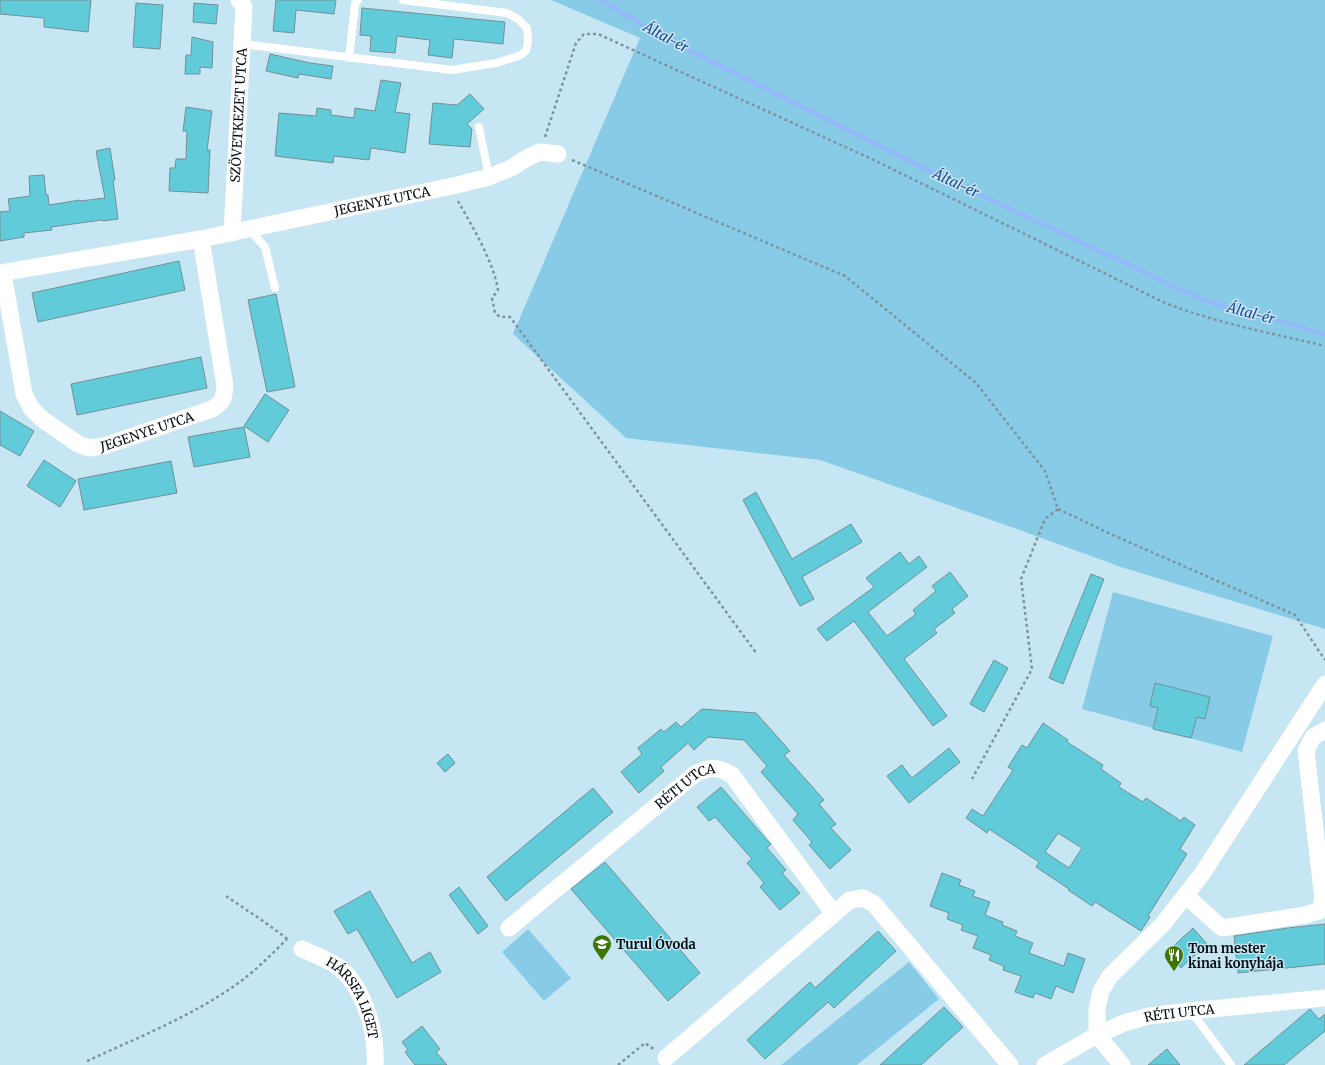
<svg xmlns="http://www.w3.org/2000/svg" width="1325" height="1065" font-family="Merriweather,serif">
	<rect width="100%" height="100%" fill="#c7e6f3"/>
	<path fill="#87cbe6" d="M 551,0 L 1325,0 L 1325,629 L 1121,567 L 1014,528 L 820,460 L 626,438 L 513,334 L 640,38 Z
		M 1113,592 L 1273,636 L 1242,752 L 1082,709 Z
		M 528,929 L 571,978 L 544,1001 L 502,952 Z
		M 909,962 L 939,999 L 857,1065 L 781,1065 Z"/>
	<g fill="none" stroke-linecap="round" stroke-linejoin="round">
		<path stroke="#94b9f9" stroke-width="4.5" d="M 600,0 L 662,36 L 930,171 L 1184,291 L 1213,303 L 1325,334"/>
	</g>
	<path fill="#61cbd9" stroke="#709196" fill-rule="evenodd" d="M 0,0 L 91,0 L 88,32 L 44,27 L 44,18 L 0,14 Z
		M 276,0 L 336,0 L 334,14 L 296,10 L 294,33 L 273,31 Z
		M 136,3 L 163,5 L 160,49 L 133,47 Z
		M 194,3 L 218,5 L 216,24 L 193,22 Z
		M 362,8 L 505,22 L 503,44 L 454,39 L 452,58 L 428,55 L 430,40 L 397,36 L 395,53 L 370,51 L 371,36 L 360,35 Z
		M 192,37 L 213,42 L 212,68 L 200,67 L 200,74 L 185,74 L 186,55 L 191,55 Z
		M 270,54 L 310,63 L 333,66 L 331,79 L 299,74 L 298,78 L 266,71 Z
		M 381,80 L 401,83 L 395,112 L 410,114 L 405,153 L 371,148 L 369,160 L 334,156 L 333,163 L 275,156 L 279,113 L 316,116 L 317,108 L 331,110 L 331,115 L 354,118 L 355,108 L 375,111 Z
		M 470,94 L 484,109 L 467,124 L 472,129 L 470,147 L 429,144 L 433,103 L 457,105 Z
		M 186,107 L 212,111 L 207,150 L 210,150 L 208,193 L 169,191 L 170,168 L 175,168 L 176,159 L 186,159 L 187,131 L 183,131 Z
		M 110,148 L 115,180 L 113,180 L 118,219 L 103,221 L 102,220 L 51,227 L 52,230 L 24,233 L 24,237 L 0,241 L 0,212 L 10,211 L 8,199 L 30,196 L 29,176 L 44,175 L 46,195 L 48,195 L 49,205 L 80,200 L 80,201 L 105,198 L 96,151 Z
		M 179,261 L 185,290 L 38,322 L 32,293 Z
		M 276,294 L 295,387 L 267,392 L 248,300 Z
		M 201,357 L 207,388 L 77,415 L 71,384 Z
		M 265,394 L 289,410 L 268,442 L 244,426 Z
		M 0,411 L 34,431 L 20,456 L 0,445 Z
		M 244,427 L 250,457 L 194,467 L 188,437 Z
		M 44,460 L 76,481 L 60,507 L 27,486 Z
		M 171,461 L 177,493 L 84,510 L 78,479 Z
		M 756,492 L 792,559 L 851,524 L 862,542 L 802,577 L 814,599 L 800,606 L 743,500 Z
		M 900,552 L 909,564 L 919,556 L 927,567 L 868,612 L 887,636 L 916,614 L 913,610 L 936,591 L 932,586 L 950,572 L 968,596 L 952,609 L 955,613 L 934,629 L 937,633 L 904,659 L 947,716 L 933,726 L 854,621 L 827,641 L 817,629 L 874,587 L 866,578 Z
		M 1091,574 L 1104,579 L 1063,684 L 1049,678 Z
		M 994,660 L 1008,668 L 984,712 L 970,704 Z
		M 1155,683 L 1210,697 L 1205,719 L 1197,717 L 1191,738 L 1153,729 L 1158,708 L 1150,706 Z
		M 702,709 L 756,713 L 790,751 L 784,755 L 824,800 L 819,804 L 836,824 L 831,828 L 851,850 L 830,869 L 809,845 L 812,842 L 793,820 L 798,814 L 761,772 L 767,766 L 744,740 L 708,737 L 694,750 L 688,743 L 661,767 L 664,771 L 639,793 L 621,772 L 642,754 L 638,748 L 661,729 L 664,732 L 676,722 L 681,727 Z
		M 1043,723 L 1068,740 L 1067,742 L 1103,765 L 1101,769 L 1121,783 L 1119,787 L 1143,802 L 1146,798 L 1181,821 L 1184,817 L 1195,825 L 1180,849 L 1187,854 L 1148,916 L 1150,917 L 1141,931 L 1095,902 L 1092,906 L 1068,890 L 1069,889 L 1036,867 L 1039,862 L 989,829 L 987,833 L 966,818 L 972,809 L 983,816 L 1013,770 L 1008,767 L 1022,745 L 1027,748 ZM 1058,833 L 1082,848 L 1069,868 L 1045,852 Z
		M 949,748 L 960,762 L 909,803 L 887,776 L 902,765 L 912,778 Z
		M 448,754 L 455,763 L 445,772 L 437,763 Z
		M 721,787 L 768,841 L 771,844 L 767,848 L 786,870 L 782,873 L 800,893 L 780,910 L 760,887 L 764,883 L 747,863 L 752,859 L 715,817 L 709,821 L 697,807 Z
		M 593,788 L 613,812 L 506,901 L 487,877 Z
		M 605,862 L 700,973 L 668,1001 L 571,889 Z
		M 942,873 L 961,880 L 959,885 L 975,891 L 973,896 L 990,902 L 985,915 L 1003,922 L 1002,925 L 1017,931 L 1015,936 L 1033,943 L 1029,953 L 1064,966 L 1068,953 L 1085,959 L 1073,993 L 1056,986 L 1051,999 L 1035,993 L 1033,998 L 1015,992 L 1021,976 L 1003,970 L 1004,966 L 989,960 L 991,955 L 973,948 L 978,936 L 961,930 L 963,925 L 947,919 L 949,913 L 930,906 Z
		M 459,887 L 488,926 L 478,934 L 449,895 Z
		M 370,891 L 412,963 L 430,952 L 441,972 L 397,998 L 357,929 L 348,934 L 334,911 Z
		M 1325,924 L 1325,964 L 1238,973 L 1234,936 L 1288,928 Z
		M 1193,928 L 1207,944 L 1181,968 L 1167,952 Z
		M 878,931 L 896,951 L 834,1008 L 828,1002 L 765,1059 L 747,1040 L 810,982 L 815,988 Z
		M 944,1007 L 963,1027 L 921,1065 L 880,1065 Z
		M 1310,1009 L 1319,1019 L 1325,1014 L 1325,1031 L 1284,1065 L 1244,1065 Z
		M 422,1026 L 440,1049 L 436,1052 L 447,1065 L 415,1065 L 405,1052 L 408,1050 L 402,1042 Z
		M 1167,1049 L 1180,1065 L 1148,1065 Z"/>
	<g fill="none" stroke-linecap="round" stroke-linejoin="round">
		<path stroke="#7d949e" stroke-width="2.5" stroke-dasharray="3 3" stroke-linecap="butt" d="M 545,137 L 576,43 L 584,34 L 598,34 L 878,162 L 1163,302 C 1215,323 1271,333 1325,346
			M 572,160 L 845,276 L 976,383 L 1045,471 L 1058,509 L 1045,519 L 1021,579 L 1032,669 L 972,779
			M 458,201 C 473,228 493,260 498,290 L 492,298 L 495,313 L 500,317 L 510,317 L 757,654
			M 1058,509 L 1115,536 L 1295,615 L 1325,660
			M 226,896 L 263,921 L 289,940
			M 87,1061 C 137,1038 192,1016 237,984 C 255,971 271,955 287,939
			M 618,1065 L 645,1043 L 655,1050"/>
		<path stroke="#fff" stroke-width="8" d="M 243,44 L 452,70 L 496,63 L 519,56 L 526,51 L 528,41 L 527,28 L 518,19 L 507,13 L 403,0
			M 349,58 L 355,4 L 358,0
			M 479,127 L 489,177
			M 249,229 L 265,247 L 275,288
			M 1191,1011 L 1231,1065"/>
		<g stroke="#fff" stroke-width="17">
			<path id="s1" d="M 232,233 L 244,7 L 239,0"/>
			<path id="s2" d="M 0,273 L 201,239 L 457,185 L 489,177 L 511,168 L 527,158 L 540,152 L 558,154"/>
			<path id="s3" d="M 3,273 L 24,394 L 31,408 L 42,419 L 78,444 L 89,448 L 104,446 L 212,409 C 223,402 224,399 225,386 L 201,239"/>
			<path d="M 1186,896 L 1222,928 L 1305,915 L 1319,911 L 1323,900 L 1306,751 L 1313,737 L 1325,730"/>
			<path id="s4" d="M 509,928 L 695,774 C 711,767 716,766 732,775 L 834,914"/>
			<path id="s5" d="M 302,949 C 315,955 330,960 341,969 C 365,990 377,1034 375,1065"/>
			<path d="M 666,1058 L 850,900 L 863,898 L 874,904 L 1010,1065"/>
			<path id="s6" d="M 1045,1065 L 1097,1035 L 1124,1023 L 1149,1016 L 1190,1011 L 1325,998"/>
			<path d="M 1122,1065 L 1097,1035 L 1097,1009 L 1101,991 L 1110,976 L 1163,924 L 1202,874 L 1325,684"/>
		</g>
	</g>
	<defs>
		<g id="school-pin" transform="scale(1)"><path d="M0 17L-7.5 6A9.5 9.5 0 1 1 7.5 6Z" fill="#3e7503" stroke="#c7e6f3"/><path d="M0-5L7-2L0 1L-7-2ZM-4 1L0 2.5L4 1V4Q0 6-4 4Z" fill="#fff"/></g>
		<g id="restaurant-pin" transform="scale(1)"><path d="M0 17L-7.5 6A9.5 9.5 0 1 1 7.5 6Z" fill="#3e7503" stroke="#c7e6f3"/><path d="M-5-6h1v4h1v-4h1v4h1v-4h1v5L-1.5 .5V6h-2V.5L-5-1ZM5-6V6H3V1.5H1.5Q1.5-4 5-6Z" fill="#fff"/></g>
	</defs>
	<g fill-rule="evenodd">
		<use href="#school-pin" x="602" y="944"/>
		<use href="#restaurant-pin" x="1174" y="955"/>
	</g>
	<g text-anchor="middle" stroke-width="3" stroke-linejoin="round" paint-order="stroke">
		<g font-size="13" fill="#040e12" stroke="#c7e6f3">
			<text dy="5" stroke="none"><textPath href="#s1" startOffset="118">SZÖVETKEZET UTCA</textPath></text>
			<text dy="5" stroke="none"><textPath href="#s2" startOffset="389">JEGENYE UTCA</textPath></text>
			<text dy="5" stroke="none"><textPath href="#s3" startOffset="270">JEGENYE UTCA</textPath></text>
			<text dy="5" stroke="none"><textPath href="#s4" startOffset="227">RÉTI UTCA</textPath></text>
			<text dy="5" stroke="none"><textPath href="#s5" startOffset="75">HÁRSFA LIGET</textPath></text>
			<text dy="5" stroke="none"><textPath href="#s6" startOffset="146">RÉTI UTCA</textPath></text>
		</g>
		<g font-size="13" font-weight="bold" fill="#040e12" stroke="#c7e6f3" text-anchor="start">
			<text x="616" y="949">Turul Óvoda</text>
			<text x="1188" y="953">Tom mester<tspan x="1188" dy="15">kinai konyhája</tspan></text>
		</g>
		<g font-size="14" font-style="italic" fill="#1f4992" stroke="#c7e6f3">
			<text transform="translate(666 37) rotate(28)" y="5">Által-ér</text>
			<text transform="translate(956 183) rotate(25)" y="5">Által-ér</text>
			<text transform="translate(1251 313) rotate(15)" y="5">Által-ér</text>
		</g>
	</g>
</svg>
